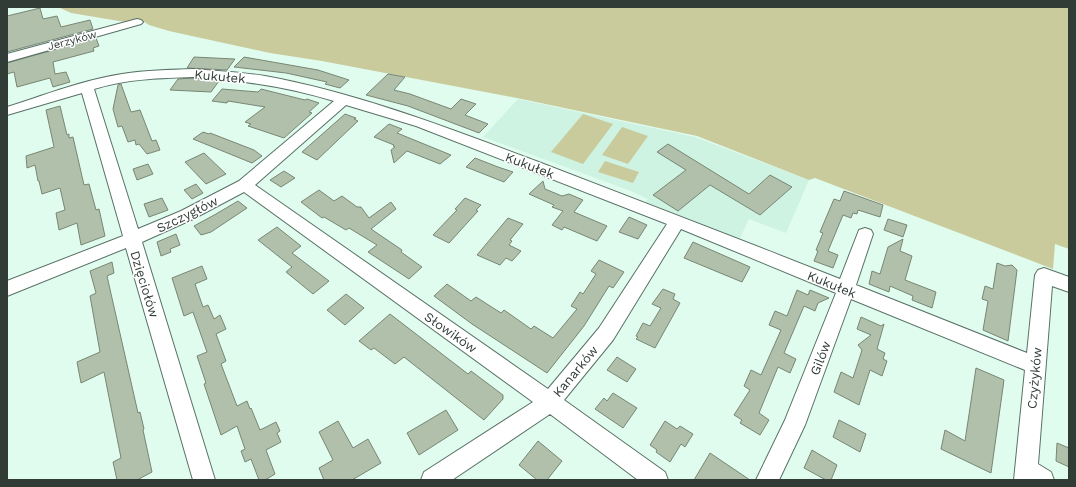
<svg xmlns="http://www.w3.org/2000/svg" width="1076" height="487" font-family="'Work Sans',sans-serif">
	<rect width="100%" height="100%" fill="#e0fcef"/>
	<path fill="#cef3e2" d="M 518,99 L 695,137 L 809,180 L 786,233 L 749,219 L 739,240 L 645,202 L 648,199 L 631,191 L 483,137 Z"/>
	<path fill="#c9cb9c" d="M 58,7 L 1069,7 L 1069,249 L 1055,244 L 1053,269 L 815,178 L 809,180 L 697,136 L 517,98 L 322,61 L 270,53 L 169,31 L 149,25 L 143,21 L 125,22 L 71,13 Z
		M 583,114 L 613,124 L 583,164 L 551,152 Z
		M 622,127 L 648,136 L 628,164 L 602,155 Z
		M 605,161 L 639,172 L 633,183 L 598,172 Z"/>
	<path fill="#b0c0ab" stroke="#788773" d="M 40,8 L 43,19 L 57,16 L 61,27 L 90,20 L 93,29 L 7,52 L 7,16 Z
		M 96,38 L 99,46 L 93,48 L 94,51 L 53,62 L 55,74 L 66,72 L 70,82 L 53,87 L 50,78 L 17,87 L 14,72 L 7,74 L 7,63 Z
		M 194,57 L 214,58 L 235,59 L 227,70 L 187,68 Z
		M 244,57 L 318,70 L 349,80 L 340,88 L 325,84 L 327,82 L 286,73 L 234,67 Z
		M 388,74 L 405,77 L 394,90 L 410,94 L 451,109 L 461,99 L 476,104 L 465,115 L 488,124 L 479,133 L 408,106 L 366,95 Z
		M 193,78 L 211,80 L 219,81 L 211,92 L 170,90 L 178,79 Z
		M 121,84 L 131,112 L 140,110 L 152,141 L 156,140 L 160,150 L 147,154 L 139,144 L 136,145 L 135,140 L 128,142 L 122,126 L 118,127 L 113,109 L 118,85 Z
		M 222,89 L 258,92 L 261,89 L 305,100 L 307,99 L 319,103 L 309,112 L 312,113 L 284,138 L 248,126 L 251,124 L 245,122 L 265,107 L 228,101 L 227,103 L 212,101 Z
		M 60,106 L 67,135 L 69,134 L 69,138 L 73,137 L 84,185 L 89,184 L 96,210 L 99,209 L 105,236 L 81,245 L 77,223 L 59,230 L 56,213 L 65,210 L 60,188 L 42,194 L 39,181 L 38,181 L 35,165 L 27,168 L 26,156 L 54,147 L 46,110 Z
		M 345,114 L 356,118 L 354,119 L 358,121 L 317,160 L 302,152 Z
		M 389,124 L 402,129 L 397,133 L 451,155 L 440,164 L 407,151 L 394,163 L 391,150 L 395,147 L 393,146 L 394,145 L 374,137 Z
		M 203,132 L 209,134 L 210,133 L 254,150 L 262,156 L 252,163 L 193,139 Z
		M 668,144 L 749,194 L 770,175 L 792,187 L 760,215 L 710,185 L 678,211 L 653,195 L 686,170 L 657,152 Z
		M 204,153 L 226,174 L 206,184 L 185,162 Z
		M 475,158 L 498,167 L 513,172 L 504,182 L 466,167 Z
		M 148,164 L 153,174 L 137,180 L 133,169 Z
		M 284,171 L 295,178 L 281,187 L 270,180 Z
		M 543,181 L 545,189 L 562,196 L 569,194 L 583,200 L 574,212 L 607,226 L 597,241 L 564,227 L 562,230 L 552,225 L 563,211 L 552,207 L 554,205 L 529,194 Z
		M 196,184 L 203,193 L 192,199 L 184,190 Z
		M 319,190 L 334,201 L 342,196 L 357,207 L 361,207 L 369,218 L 391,202 L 396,209 L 371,229 L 402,250 L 401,252 L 422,267 L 409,279 L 368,252 L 377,245 L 349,228 L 346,230 L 324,217 L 322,218 L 301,202 Z
		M 844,191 L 883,205 L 880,217 L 858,210 L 857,214 L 853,213 L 851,218 L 843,215 L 828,251 L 838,255 L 833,268 L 814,261 L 818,251 L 816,250 L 823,233 L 820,232 L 834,199 L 840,201 Z
		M 162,198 L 168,210 L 149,217 L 144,204 Z
		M 465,198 L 481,205 L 476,210 L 478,211 L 449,243 L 433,235 L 457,210 L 455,209 Z
		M 238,201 L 247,208 L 211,232 L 201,235 L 194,226 L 216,214 Z
		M 629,217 L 647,225 L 638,239 L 619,232 Z
		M 508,218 L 523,224 L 510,240 L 512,241 L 509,245 L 521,251 L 512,261 L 506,258 L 500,265 L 477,255 Z
		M 888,219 L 907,225 L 903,237 L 884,230 Z
		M 277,227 L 301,246 L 292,253 L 329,281 L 313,294 L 286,272 L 292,267 L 258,240 Z
		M 176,234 L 180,245 L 170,249 L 171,252 L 161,256 L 157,242 Z
		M 903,239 L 900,251 L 912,256 L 905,280 L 936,292 L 932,308 L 912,300 L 913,296 L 890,286 L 889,292 L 869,284 L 872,271 L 880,274 L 888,247 Z
		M 693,242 L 750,267 L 742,282 L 684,258 Z
		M 599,260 L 624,272 L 613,288 L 609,286 L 584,326 L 547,373 L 472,324 L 434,296 L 447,284 L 471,301 L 476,297 L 501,313 L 504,310 L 531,329 L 534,326 L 553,338 L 577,309 L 571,306 L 580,292 L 583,294 L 596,274 L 591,271 Z
		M 112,262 L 114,273 L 107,276 L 138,413 L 140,412 L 144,429 L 143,430 L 152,472 L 137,480 L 117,480 L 113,462 L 121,458 L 104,372 L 81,383 L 77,362 L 100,352 L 90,296 L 96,293 L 90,271 Z
		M 997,263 L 1005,266 L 1012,265 L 1017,270 L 1008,341 L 983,330 L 988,301 L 982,299 L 985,286 L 993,289 Z
		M 202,266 L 207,279 L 195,284 L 203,307 L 208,305 L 214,319 L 220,315 L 226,329 L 216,334 L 226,361 L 221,364 L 237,406 L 247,401 L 250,409 L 251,408 L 260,430 L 276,422 L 280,431 L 277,433 L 281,442 L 266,450 L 275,474 L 265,480 L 259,480 L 251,459 L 245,462 L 241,451 L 245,449 L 237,426 L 221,435 L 204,384 L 206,383 L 197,356 L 207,352 L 193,312 L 184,316 L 172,278 Z
		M 663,289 L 675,294 L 673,299 L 680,303 L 655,348 L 636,339 L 638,337 L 636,336 L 643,323 L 650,326 L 661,308 L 652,304 Z
		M 797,290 L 808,295 L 810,290 L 829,298 L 818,303 L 815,311 L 804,306 L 784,353 L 796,359 L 790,373 L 778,367 L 759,413 L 769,420 L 760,435 L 740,423 L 742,420 L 734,415 L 750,390 L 744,386 L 751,370 L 761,375 L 781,330 L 769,325 L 775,311 L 787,316 Z
		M 346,294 L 364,308 L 345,325 L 327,310 Z
		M 390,314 L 468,374 L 471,371 L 503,395 L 503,399 L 484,420 L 404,357 L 395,364 L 374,348 L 371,350 L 359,341 Z
		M 861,317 L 881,326 L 884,324 L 877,349 L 885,353 L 883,359 L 887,361 L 882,376 L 870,370 L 859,405 L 834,392 L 841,372 L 853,378 L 862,350 L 858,345 L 871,335 L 857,329 Z
		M 617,357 L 636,369 L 627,382 L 607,370 Z
		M 976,368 L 1004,380 L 991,473 L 941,449 L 945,430 L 965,441 Z
		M 613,393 L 637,408 L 623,428 L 595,409 L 604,398 L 607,401 Z
		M 446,410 L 458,430 L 419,455 L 407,433 Z
		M 839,420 L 866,434 L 860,452 L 833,437 Z
		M 338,421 L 353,448 L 368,439 L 381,463 L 352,480 L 324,480 L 319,468 L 333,460 L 319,432 Z
		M 665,421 L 677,429 L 680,426 L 693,434 L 685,447 L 681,444 L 670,462 L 656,452 L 657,450 L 650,445 Z
		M 538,441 L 562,461 L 547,480 L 537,480 L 519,465 Z
		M 1057,443 L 1069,448 L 1069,467 L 1056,461 Z
		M 812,450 L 837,465 L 831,480 L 826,480 L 804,468 Z
		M 710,453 L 750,480 L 694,480 Z"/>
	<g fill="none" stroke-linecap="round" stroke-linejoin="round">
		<g stroke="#587166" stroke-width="2">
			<path id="minor" d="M 137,19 L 141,20 L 143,22 L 141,24 L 7,62 L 7,54 Z
				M 193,69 C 217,71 241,72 265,76 C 358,93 448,128 536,161 C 638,200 739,239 840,279 L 859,230 L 865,228 L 871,230 L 873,234 L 856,285 L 1027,353 L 1035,275 L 1038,270 L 1044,268 L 1069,277 L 1069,292 L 1052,286 L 1038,464 L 1051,472 L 1054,480 L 1014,480 L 1025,370 L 851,299 L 805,425 L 779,480 L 756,480 L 785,420 L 836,293 L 681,229 L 613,340 L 564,400 L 665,472 L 668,480 L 638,480 L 550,414 L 452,480 L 421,480 L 424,472 L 533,402 L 244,192 L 193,219 L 142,242 L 215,480 L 193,480 L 126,248 L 7,296 L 7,281 L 123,236 L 82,93 L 7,115 L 7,107 C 45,95 83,80 122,74 C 146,70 169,70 193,69 ZM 193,77 C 241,80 288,87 334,101 L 239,181 L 181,211 L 138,229 L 94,89 C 127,79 159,78 193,77 ZM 346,105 L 416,126 L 667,224 L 599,328 L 548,389 L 255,185 Z"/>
		</g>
		<use href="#minor" fill="#fff" fill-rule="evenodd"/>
	</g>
	<g text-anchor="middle" stroke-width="3" stroke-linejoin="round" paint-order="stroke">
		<g font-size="11" fill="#313c37" stroke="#fff">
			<text transform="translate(72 40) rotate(-15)" y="4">Jerzyków</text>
		</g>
		<g font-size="13" fill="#313c37" stroke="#fff">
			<text transform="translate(220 76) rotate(5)" y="5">Kukułek</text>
			<text transform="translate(530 165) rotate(21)" y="5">Kukułek</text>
			<text transform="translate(187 214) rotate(-26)" y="5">Szczygłów</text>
			<text transform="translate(145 284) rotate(73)" y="5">Dzięciołów</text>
			<text transform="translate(832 284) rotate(22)" y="5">Kukułek</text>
			<text transform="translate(451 332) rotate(35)" y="5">Słowików</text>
			<text transform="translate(820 358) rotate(-69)" y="5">Gilów</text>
			<text transform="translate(575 371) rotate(-50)" y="5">Kanarków</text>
			<text transform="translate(1034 378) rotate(-85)" y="5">Czyżyków</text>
		</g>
	</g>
	<rect width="1076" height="487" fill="none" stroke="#313c37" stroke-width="16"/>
</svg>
